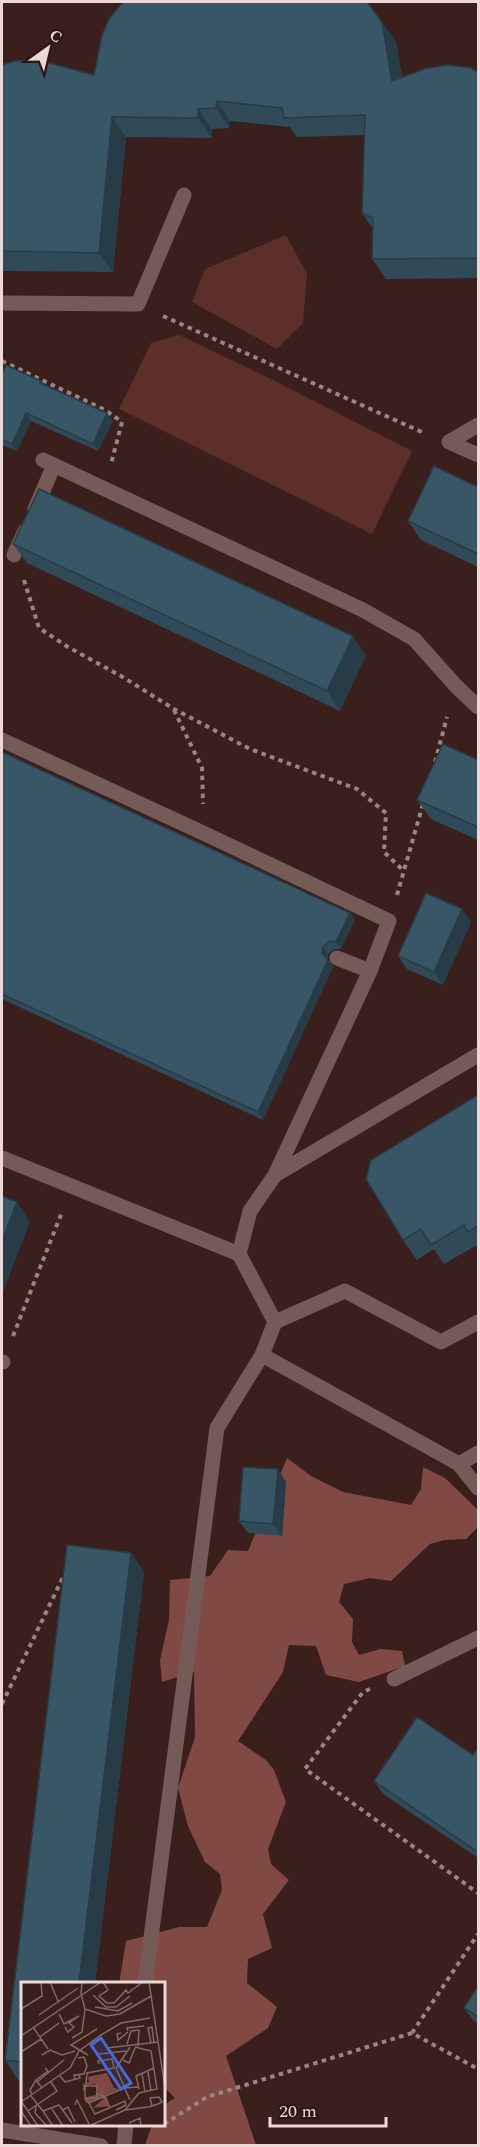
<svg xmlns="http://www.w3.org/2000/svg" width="480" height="2147" font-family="Spectral,serif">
	<rect width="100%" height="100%" fill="#3a1f1c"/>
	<path fill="#5c2f2b" d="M 286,235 L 307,274 L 303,323 L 277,349 L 192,302 L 205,269 Z
		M 179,335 L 273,380 L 412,451 L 372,534 L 119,409 L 151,343 Z"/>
	<path fill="#804944" d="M 287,1458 L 311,1476 L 343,1492 L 411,1505 L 421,1489 L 423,1467 L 445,1478 L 478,1510 L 478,1527 L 466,1539 L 444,1540 L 430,1544 L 391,1581 L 370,1578 L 344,1584 L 339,1602 L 353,1619 L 352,1642 L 359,1655 L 381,1649 L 402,1651 L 405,1666 L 359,1682 L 326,1675 L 316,1646 L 289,1645 L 283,1672 L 238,1741 L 266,1760 L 274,1770 L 286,1802 L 268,1849 L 271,1864 L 289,1880 L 263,1914 L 272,1948 L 248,1959 L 247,1983 L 277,2007 L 268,2028 L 226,2056 L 256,2145 L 145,2145 L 152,2125 L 164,2124 L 164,2105 L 175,2098 L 164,2087 L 164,1984 L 119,1984 L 126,1941 L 179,1927 L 207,1927 L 222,1890 L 220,1874 L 205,1862 L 188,1826 L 178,1788 L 195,1737 L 194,1672 L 162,1682 L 160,1660 L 169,1620 L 170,1580 L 210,1576 L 228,1550 L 248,1551 Z"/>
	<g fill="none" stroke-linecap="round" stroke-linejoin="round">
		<path stroke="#9b8481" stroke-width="4" stroke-dasharray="4.5 4.5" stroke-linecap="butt" d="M 163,316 L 424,433
			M 2,361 L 105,410 L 122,422 L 111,464
			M 24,580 L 39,628 L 68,647 L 121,676 L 174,709 L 250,749 L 357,789 L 386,813 L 384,852 L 404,871
			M 174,710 L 202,768 L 203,804
			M 435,762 L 447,717
			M 397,895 L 423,804
			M 13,1336 L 62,1212
			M 370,1689 L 363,1692 L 305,1769 L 478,1893
			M 2,1704 L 64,1575
			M 412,2033 L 478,1934
			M 164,2124 L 207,2097 L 412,2033 L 478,2069"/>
		<path stroke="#755b58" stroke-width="15" d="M 2,303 L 138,304 L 184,195
			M 449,442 L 478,425
			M 449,442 L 478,455
			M 43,460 L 363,610 L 414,639 L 456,686 L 478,707
			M 35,509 L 54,465
			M 14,555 L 25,531
			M 2,740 L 201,832 L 389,921 L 370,971 L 275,1175 L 250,1211 L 239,1254 L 2,1158
			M 337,958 L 370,971
			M 275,1175 L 478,1055
			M 239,1254 L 275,1322
			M 262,1355 L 459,1464 L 478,1488
			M 2,1362 L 3,1362
			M 459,1464 L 478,1453
			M 394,1679 L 478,1638
			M 145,1984 L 217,1428 L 262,1355 L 275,1322 L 345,1291 L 441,1342 L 478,1322
			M 2,2130 L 101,2146
			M 124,2146 L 126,2124"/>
	</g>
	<path fill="#304a57" d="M 396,41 L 402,78 L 478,72 L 478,278 L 386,279 L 372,259 L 373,229 L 362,213 L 365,135 L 297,137 L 290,127 L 230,121 L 229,128 L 212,129 L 212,138 L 126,137 L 113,272 L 2,271 L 2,65 L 94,75 Z
		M 2,374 L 41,381 L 43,384 L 107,413 L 113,421 L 98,451 L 31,421 L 17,451 L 2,445 Z
		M 478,487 L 478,567 L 421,540 L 408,521 Z
		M 13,544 L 366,655 L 340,711 L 27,563 Z
		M 2,752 L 355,920 L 341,949 L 335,949 L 328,954 L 328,959 L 333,967 L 263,1120 L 2,999 Z
		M 478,760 L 478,840 L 431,819 L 417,800 Z
		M 462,909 L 471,922 L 443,985 L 407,969 L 398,956 Z
		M 478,1095 L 478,1247 L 477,1245 L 444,1264 L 434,1249 L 417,1260 L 403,1240 Z
		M 286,1482 L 282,1536 L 248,1533 L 239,1521 Z
		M 67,1545 L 131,1553 L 144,1572 L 95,1983 L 22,1983 L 22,2080 L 18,2080 L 5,2060 Z
		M 478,1748 L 478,1858 L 383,1794 L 374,1781 L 473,1755 Z
		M 478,1986 L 478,2024 L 473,2020 L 464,2008 Z"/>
	<path fill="#273c47" d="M 382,22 L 396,41 L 405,101 L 392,81 Z
		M 217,101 L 230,121 L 229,128 L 216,108 Z
		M 198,109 L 212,129 L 212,138 L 198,118 Z
		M 112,117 L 126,137 L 113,272 L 99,253 Z
		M 26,413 L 31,421 L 17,451 L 12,444 Z
		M 107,413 L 113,421 L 98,451 L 93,444 Z
		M 353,636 L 366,655 L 340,711 L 327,691 Z
		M 462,909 L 471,922 L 443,985 L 434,972 Z
		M 350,913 L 355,920 L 341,949 L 336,942 Z
		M 323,947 L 328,954 L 328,960 L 322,953 Z
		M 328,960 L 333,967 L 263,1120 L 258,1112 Z
		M 17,1202 L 30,1222 L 2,1295 L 2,1241 Z
		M 278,1469 L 286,1482 L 282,1536 L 273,1524 Z
		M 131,1553 L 144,1572 L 95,1983 L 79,1983 Z"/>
	<path fill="#385665" stroke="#273c47" stroke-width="1.5" d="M 123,2 L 367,2 L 382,22 L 392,81 L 427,68 L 449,65 L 471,68 L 478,72 L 478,258 L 372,259 L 373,218 L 362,213 L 365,115 L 284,118 L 282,108 L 217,101 L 216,108 L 198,109 L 198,118 L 112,117 L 99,253 L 2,251 L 2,65 L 14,61 L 38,60 L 94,75 L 102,35 L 109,19 Z
		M 6,365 L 41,381 L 40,383 L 107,413 L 93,444 L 26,413 L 12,444 L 2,440 L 2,374 Z
		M 434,466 L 478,487 L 478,554 L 408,521 Z
		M 39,489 L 353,636 L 327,691 L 13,544 Z
		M 443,744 L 478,760 L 478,827 L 417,800 Z
		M 2,752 L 350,913 L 336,942 L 330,941 L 323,947 L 322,953 L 328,960 L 258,1112 L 2,994 Z
		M 426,893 L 462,909 L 434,972 L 398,956 Z
		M 478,1095 L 478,1226 L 468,1232 L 464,1225 L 431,1245 L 421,1229 L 403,1240 L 366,1179 L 371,1160 Z
		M 2,1196 L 17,1202 L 2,1241 Z
		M 243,1467 L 278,1469 L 273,1524 L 239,1521 Z
		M 67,1545 L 131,1553 L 79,1983 L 22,1983 L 22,2062 L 5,2060 Z
		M 417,1717 L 473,1755 L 478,1748 L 478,1852 L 374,1781 Z
		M 478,1986 L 478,2017 L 464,2008 Z"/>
	<g transform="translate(21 1982)">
		<rect width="144" height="144" fill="#3a1f1c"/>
		<path d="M 86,91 L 93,106 L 98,107 L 84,113 L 88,124 L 72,126 L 83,116 L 65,121 L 63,116 L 78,112 L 74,102 L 67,103 L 62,110 L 62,102 L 68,100 L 67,95 Z" fill="#804944"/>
		<path fill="none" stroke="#816967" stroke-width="1.5" d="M 29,0 L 37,19M 82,0 L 87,8 L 78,14 L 86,21 L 93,21 L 105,8 L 107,11 L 122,0M 128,0 L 144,106M 72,13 L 85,25 L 95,25 L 109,14M 74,25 L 97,29 L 111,21M 0,27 L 21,14 L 20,0M 64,27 L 85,34 L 99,32 L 130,14M 38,32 L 43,42 L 58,34 L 48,41 L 53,45 L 47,50 L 44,45M 18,33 L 57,6M 12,45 L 27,67M 107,49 L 106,46 L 123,44M 100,51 L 96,52 L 97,58 L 107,50M 0,54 L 80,0M 19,55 L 38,41M 51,56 L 61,50 L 64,27 L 60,12 L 61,0M 130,61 L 127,46 L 131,45 L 133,61M 106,62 L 110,49 L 118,48 L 117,64M 86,66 L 137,60M 0,70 L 20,57M 78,72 L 105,69M 21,73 L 29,68 L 41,73 L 54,69M 67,73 L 50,63 L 76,47M 102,78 L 108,81 L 114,66M 127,90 L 130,109M 121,92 L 124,110M 39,94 L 44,100 L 59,96 L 58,93M 15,98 L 27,89 L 24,86M 54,98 L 53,93 L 63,92 L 66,84 L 63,75 L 57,76M 17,99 L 43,78M 65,102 L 66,91 L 93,86 L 91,77 L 77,79 L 78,82M 118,107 L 115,94 L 133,86M 75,111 L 84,114 L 89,126M 11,113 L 9,108 L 15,98 L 21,106M 10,114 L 22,129 L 38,123 L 51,141M 64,116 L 76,116 L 76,104 L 64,104 L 64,116 L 68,121M 109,118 L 95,86 L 109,65M 0,119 L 17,144M 0,120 L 49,86 L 58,69 L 80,53 L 100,41 L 129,36M 54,123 L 56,118 L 68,142M 15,124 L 14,131 L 26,144M 31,127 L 42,144M 42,128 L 47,125 L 54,140M 95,128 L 105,123 L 104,119 L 74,132 L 68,121 L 103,106 L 117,105M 104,128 L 118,111 L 136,107 L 130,69 L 114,65M 0,129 L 10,144M 7,129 L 36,109 L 30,100M 22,129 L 32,144M 108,141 L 119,136 L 120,144M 68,144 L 104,128 L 127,125 L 131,124 L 137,122 L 141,120 L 138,115 L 129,116 L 131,124"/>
		<path fill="#466ad8" fill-opacity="0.15" stroke="#466ad8" stroke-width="3" d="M 80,56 L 110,101 L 100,107 L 70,63 Z"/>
		<rect width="144" height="144" fill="none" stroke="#ecd9d7" stroke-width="3"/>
	</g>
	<rect width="480" height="2147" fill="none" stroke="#ecd9d7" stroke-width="6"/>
	<g transform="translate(48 48) rotate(34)" stroke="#301613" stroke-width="4.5" paint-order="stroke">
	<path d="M0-4.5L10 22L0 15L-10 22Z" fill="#ecd9d7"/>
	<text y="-9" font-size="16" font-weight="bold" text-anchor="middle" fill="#ecd9d7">С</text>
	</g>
	<path d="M270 2117v9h116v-9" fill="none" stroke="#ecd9d7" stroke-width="3"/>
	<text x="279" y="2117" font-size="18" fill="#ecd9d7" stroke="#301613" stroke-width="4.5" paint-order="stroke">20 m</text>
</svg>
